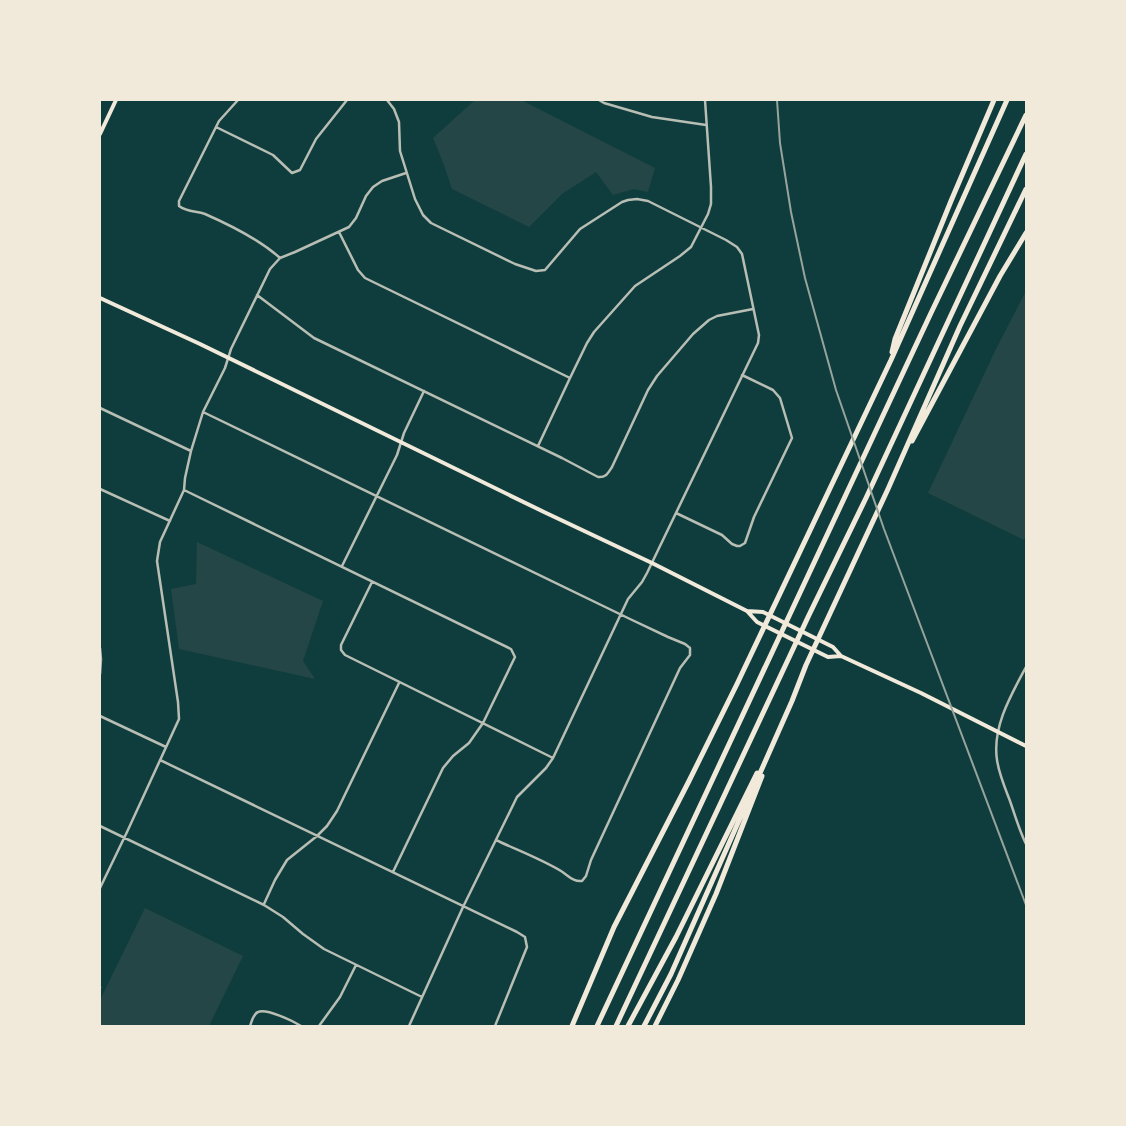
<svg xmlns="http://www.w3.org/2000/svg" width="1126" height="1126" font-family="Helvetica,sans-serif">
	<rect width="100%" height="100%" fill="#0f3d3e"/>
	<path fill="#244646" d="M 475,100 L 521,100 L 655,168 L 648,192 L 634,189 L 613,195 L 596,172 L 562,194 L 529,227 L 452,189 L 444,165 L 433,138 Z
		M 1026,291 L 1026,535 L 1024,540 L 928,493 L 996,349 Z
		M 197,542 L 323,601 L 303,661 L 315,679 L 179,649 L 171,589 L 196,584 Z
		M 145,908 L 243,956 L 209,1026 L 100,1026 L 100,1000 Z"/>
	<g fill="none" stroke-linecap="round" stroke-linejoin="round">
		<path stroke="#b8beb3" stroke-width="1" d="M 100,986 L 101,987"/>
		<path stroke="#b8beb3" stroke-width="2.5" d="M 238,100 L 219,121 L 179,201 L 179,206 C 187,212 196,211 205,214 C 230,225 259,239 280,258
			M 387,100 L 394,109 L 399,122 L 400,151 L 415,199 L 423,215 L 431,223 L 515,264 L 536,271 L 545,270 L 580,229 L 622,202 L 628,200 L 637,199 L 648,201 L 726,240 L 737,247 L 742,254 L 759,335 L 758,343 L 647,573 L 642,582 L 628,599 L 553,758 L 546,768 L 517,797 L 463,907 L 409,1026
			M 599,100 L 604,103 L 652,117 L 706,125
			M 216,127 L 273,155 L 292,173 L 300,170 L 316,139 L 347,100
			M 339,232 L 358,270 L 365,278 L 570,378
			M 257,295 L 314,338 L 562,458 L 598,477 C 606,478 608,473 612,467 L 648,390 L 657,376 L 693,334 L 709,320 L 717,316 L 753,309
			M 100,408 L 191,451
			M 203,412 L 630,619 L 668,637 L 685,644 L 690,648 L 690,655 L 680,668 L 591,860 L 586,876 L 582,881 C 573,882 569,876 561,871 C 541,859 517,850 496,840
			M 538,446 L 570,378 L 587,343 L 594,332 L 635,286 L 680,256 L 691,247 L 708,214 L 711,204 L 711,187 L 705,100
			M 100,489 L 170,521
			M 184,490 L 511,649 L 515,657 L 483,723 L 469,743 L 453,756 L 443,768 L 393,872
			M 676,513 L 722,535 L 732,544 L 737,546 L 740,546 L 745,543 L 754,517 L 792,438 L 780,398 L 773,390 L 742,375
			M 342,566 L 397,455 L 404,433 L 424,391
			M 372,582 L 341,645 L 341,650 L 345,655 L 553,758
			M 100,648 L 101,659 L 100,674
			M 1026,667 C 1011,695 992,727 997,760 C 999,774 1005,788 1010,801 C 1015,815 1019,830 1026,844
			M 100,716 L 166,747
			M 160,760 L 517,932 L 525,937 L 527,947 L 495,1026
			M 100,826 L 264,905 L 283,917 L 303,934 L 324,949 L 422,997
			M 100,888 L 127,832 L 179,719 L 178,702 L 157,561 L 160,542 L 184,490 L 185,478 L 191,451 L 203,412 L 225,368 L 231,349 L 270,269 L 280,258 L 295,252 L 349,227 L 356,218 L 366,196 L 373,187 L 382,181 L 406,173
			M 264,904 L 275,880 L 287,860 L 317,836 L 327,826 L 337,811 L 399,683
			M 250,1026 C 252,1021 253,1014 258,1012 C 266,1008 293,1021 301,1026
			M 319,1026 L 340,997 L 356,965"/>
		<path stroke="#f1e9da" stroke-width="4" d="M 100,134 L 116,100
			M 100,298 L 200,344 L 544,512 L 652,563 L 747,611 L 757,622 L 828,657 L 841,656 L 921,693 L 1026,746
			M 747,611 L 763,612 L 833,647 L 841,656"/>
		<path stroke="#f1e9da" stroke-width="5" d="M 892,352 L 895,339 L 951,201 L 994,100
			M 912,441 L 1000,276 L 1026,233
			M 572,1026 L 614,927 L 689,781 L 737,684 L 891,360 L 1007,100
			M 597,1026 L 931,313 L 1026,115
			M 616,1026 L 809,615 L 866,498 L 1026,154
			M 628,1026 L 676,937 L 757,773
			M 644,1026 L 671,974 L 792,701 L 806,665 L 888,489 L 960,326 L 1026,189
			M 655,1026 L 678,980 L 716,894 L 762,776"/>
		<path stroke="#97a49c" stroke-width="2" d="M 777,100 L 780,143 L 791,212 L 805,278 L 836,390 L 884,529 L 1026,905"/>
	</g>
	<rect width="1126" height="1126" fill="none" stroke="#f1e9da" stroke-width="202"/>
</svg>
